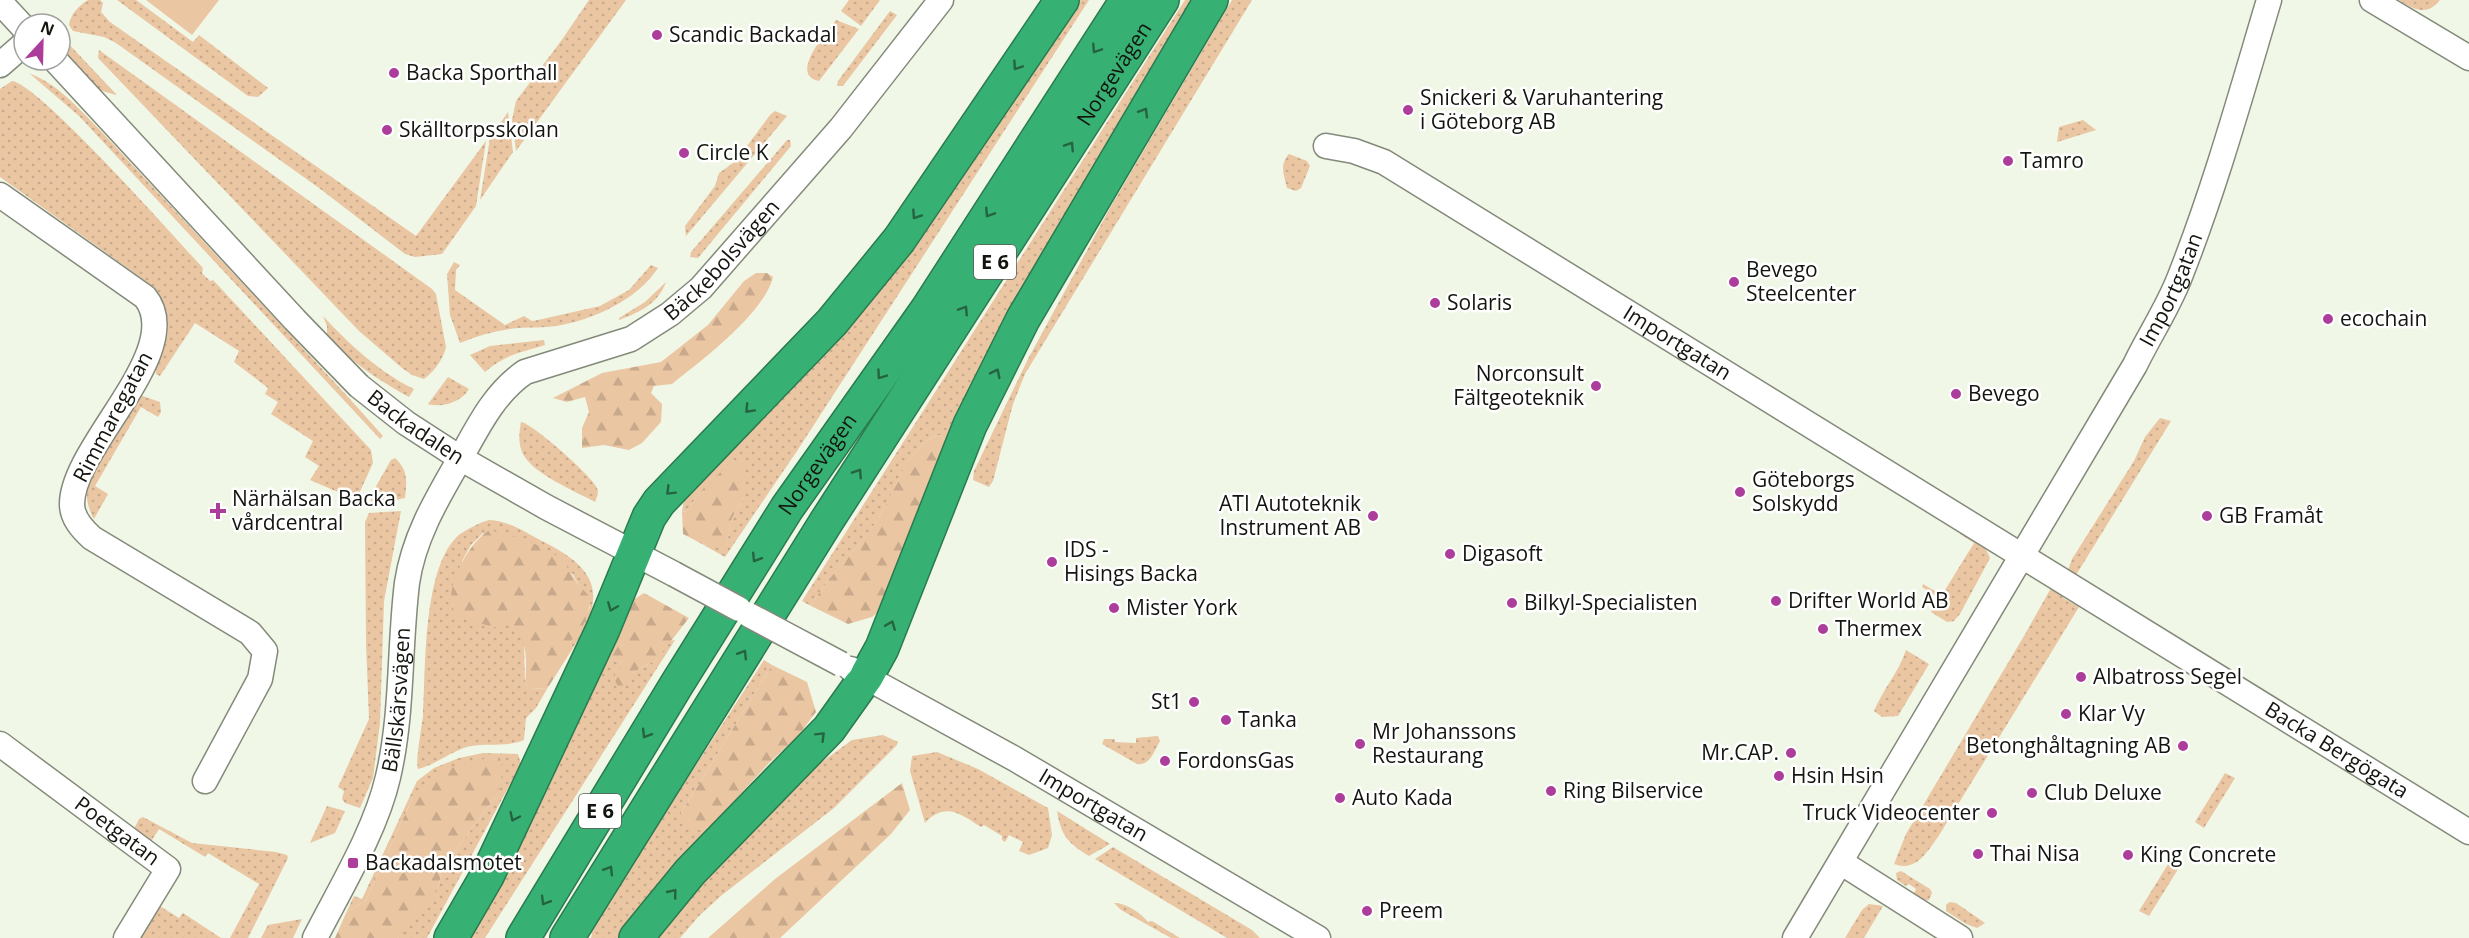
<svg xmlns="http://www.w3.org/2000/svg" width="2469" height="938" font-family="'Open Sans',sans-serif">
	<defs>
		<pattern id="grass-dots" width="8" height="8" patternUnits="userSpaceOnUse" patternTransform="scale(1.5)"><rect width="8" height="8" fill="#eac6a3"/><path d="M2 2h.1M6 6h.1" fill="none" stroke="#c8a98b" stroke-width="1.8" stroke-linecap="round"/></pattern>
		<pattern id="forest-firs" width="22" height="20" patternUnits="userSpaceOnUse" patternTransform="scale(1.5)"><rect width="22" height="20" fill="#eac6a3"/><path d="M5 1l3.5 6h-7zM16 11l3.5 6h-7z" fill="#c8a98b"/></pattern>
	</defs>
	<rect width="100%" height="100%" fill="#f0f7e6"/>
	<path fill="url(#grass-dots)" d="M 88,0 L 100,0 L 103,3 L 101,12 L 110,22 L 416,236 L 486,141 L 476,206 L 442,254 L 415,257 L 405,254 L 319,188 L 116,43 L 104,37 L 73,31 L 69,25 C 71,14 78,6 88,0 Z
		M 117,0 L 136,0 L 193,42 L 199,35 L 268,88 L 258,97 L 248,96 Z
		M 589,0 L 626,0 L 516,151 L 512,120 L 516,101 L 561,41 Z
		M 849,0 L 880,0 L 861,26 L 841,11 Z
		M 1077,0 L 1089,0 L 797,451 L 725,557 L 702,544 L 726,547 L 732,518 L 744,497 L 700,492 L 687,511 L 682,512 L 684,499 L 769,410 Z
		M 1185,0 L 1191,0 L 1054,232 L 1005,320 L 949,444 L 940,435 C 909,442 896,490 881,514 C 861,548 830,572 811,606 L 802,601 Z
		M 1232,0 L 1252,0 L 1025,374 L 1013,404 L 993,481 L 989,487 L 973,480 L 974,471 L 1028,359 L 1110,208 Z
		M 2399,0 L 2440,0 C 2427,17 2413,9 2399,0 Z
		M 890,11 L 897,15 L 843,86 L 837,86 L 838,81 Z
		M 836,20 L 859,29 L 819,81 C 788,75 827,32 836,20 Z
		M 64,39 L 116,94 L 116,95 L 96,89 L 68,57 Z
		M 99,50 L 432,289 L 436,294 L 446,347 C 444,358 433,373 424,379 L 412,375 L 402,368 L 359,331 L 98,58 Z
		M 29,73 C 59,85 78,108 100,130 L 349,398 L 383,436 L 380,439 L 79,116 Z
		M 12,81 C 39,84 176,239 203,268 L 202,273 L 210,281 L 213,280 L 371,450 L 373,463 L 357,498 L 333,490 L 310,480 L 319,466 L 305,457 L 313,441 L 271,414 L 278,402 L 265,394 L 268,388 L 234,362 L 239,351 L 195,323 L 160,376 L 156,374 C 155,365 159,358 162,351 C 173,327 168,308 154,287 L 0,177 L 0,89 Z
		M 775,111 L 787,116 L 686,236 L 685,226 L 715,186 L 719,173 L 736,161 L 770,115 Z
		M 508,112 L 513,152 L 480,200 L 490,138 Z
		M 2083,120 L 2096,130 L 2057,142 L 2059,127 Z
		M 787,140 L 790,140 L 791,146 L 698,258 L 690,257 L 691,252 Z
		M 1289,154 L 1307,161 L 1310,166 L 1301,188 L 1296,191 L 1287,188 C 1284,175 1279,165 1289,154 Z
		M 454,262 L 460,265 L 456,270 L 455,290 L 505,325 L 524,316 L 532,321 L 538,320 L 600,306 L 629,290 L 651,265 L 658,268 C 637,300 593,320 556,326 C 544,328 531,327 518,328 C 498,330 479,335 460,343 L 450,315 L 447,274 Z
		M 666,282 C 658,304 640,312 619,320 L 619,318 L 645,302 Z
		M 323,316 C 349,344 379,372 414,389 L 409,397 C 380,381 347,360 327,334 L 327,326 Z
		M 544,340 L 545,345 C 520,353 506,354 485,372 L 470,355 L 490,346 Z
		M 448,377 L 469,389 C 461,402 443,408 428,404 Z
		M 140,395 L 160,402 L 161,412 L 158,417 L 141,407 L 95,486 L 108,494 L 94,519 C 90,513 86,500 87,492 C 89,474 127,408 140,395 Z
		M 2160,418 L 2171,421 L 2076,575 L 2068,570 L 2072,559 L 2134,461 L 2145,437 Z
		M 521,422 C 532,423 593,477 597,488 C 599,493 597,497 595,502 C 575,491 533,474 523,454 C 518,444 519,433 521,422 Z
		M 395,458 C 408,470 407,481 405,498 L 371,505 L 371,495 L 391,460 Z
		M 401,511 L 384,601 L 380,723 L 373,778 L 360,808 L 345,803 L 342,799 L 344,791 L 338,787 L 369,719 L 366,643 L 365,522 L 369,513 Z
		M 489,520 C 508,521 524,531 540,540 C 598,568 608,594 573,648 L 570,644 L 572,638 L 580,630 L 590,607 C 585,593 578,586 573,574 L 483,533 L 471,545 L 462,561 L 461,618 L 477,622 L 511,624 L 520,631 L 524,641 L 525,683 L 529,688 L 547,689 L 536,708 L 526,718 L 524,740 C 508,747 488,743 471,746 C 452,750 436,765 418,769 C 415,763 422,726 423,715 C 426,670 422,565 460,534 C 469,528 479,523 489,520 Z
		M 1961,531 L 1985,547 L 1990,558 L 1960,614 L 1954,621 L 1947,622 L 1931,612 L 1939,598 L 1922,587 L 1923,584 L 1942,595 L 1974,543 L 1960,534 Z
		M 2051,588 L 2062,593 L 2063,598 L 2079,607 L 1938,837 C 1926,853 1916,872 1894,864 L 1906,834 L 2024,636 Z
		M 675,640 L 485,938 L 467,938 L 605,657 L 624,663 L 621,669 L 631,674 L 657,659 L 670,641 Z
		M 1906,650 L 1929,664 L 1898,716 L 1882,717 L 1874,711 C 1883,689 1899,672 1906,650 Z
		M 764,660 L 772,665 L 681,813 L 700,830 L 711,826 L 620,938 L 591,938 L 592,934 L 588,932 Z
		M 883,735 L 898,742 L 897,745 L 834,808 L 722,895 L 699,916 L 680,938 L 652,938 L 735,848 L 819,764 L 852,740 Z
		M 1158,736 L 1160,741 C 1154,751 1150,766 1137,764 L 1102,744 L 1104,739 L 1115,739 L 1115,742 L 1136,743 L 1136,738 Z
		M 937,752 L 978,769 L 1048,808 L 1052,835 L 1048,848 L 1029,855 L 1019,851 L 1023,842 L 1009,835 L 1005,842 L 1002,840 L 1002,836 L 984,825 L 981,827 C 961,814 945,801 925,823 L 910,771 L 912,756 Z
		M 483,753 L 518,754 L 521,764 L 427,938 L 398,938 L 438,886 L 444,866 L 497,795 L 413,797 L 366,900 L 346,913 L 354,896 L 362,899 L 417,781 L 434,768 L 459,758 Z
		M 2225,773 L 2235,778 L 2204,828 L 2195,822 Z
		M 327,806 L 345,811 L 335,833 L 310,843 Z
		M 1057,811 L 1110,844 L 1089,856 C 1068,843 1061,836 1057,811 Z
		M 143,817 L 192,843 L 276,852 L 287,855 L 288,858 L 248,938 L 230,938 L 259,884 L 208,853 L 205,857 L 159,829 L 150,843 L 134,829 L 139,819 Z
		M 1113,847 L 1252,930 L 1260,938 L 1227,938 L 1095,859 Z
		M 2170,861 L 2180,866 L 2149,916 L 2139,911 Z
		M 1901,871 L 1930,889 L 1932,893 L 1929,900 L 1924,900 L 1914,893 L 1916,889 L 1909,884 L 1906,886 L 1897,880 L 1896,873 Z
		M 1950,902 L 1956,903 L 1985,923 L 1977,928 L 1966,924 L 1946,911 L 1946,905 Z
		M 155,903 L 179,918 L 183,913 L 221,938 L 134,938 Z
		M 1114,903 C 1126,903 1141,913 1148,922 L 1152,921 L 1180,938 L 1171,938 L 1121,910 Z
		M 1869,904 L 1883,906 L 1864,938 L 1845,938 L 1862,910 Z
		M 302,919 L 293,938 L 261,938 L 268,925 Z"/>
	<path fill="url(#forest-firs)" d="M 756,273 L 767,273 L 773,277 C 764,314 702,360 672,384 L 654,386 L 651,393 L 662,404 L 661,422 L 642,443 L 629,450 L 604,445 L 582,448 L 582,428 L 589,412 L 585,397 L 567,402 L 553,398 L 602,373 L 661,362 L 708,325 L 744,281 Z
		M 940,435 L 949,444 L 883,608 L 872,617 L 848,624 L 811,606 C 830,572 861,547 881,514 C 896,489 909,442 940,435 Z
		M 732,461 L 745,464 L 744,497 L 732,518 L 726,548 L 702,544 L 683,534 L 682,512 L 687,511 L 700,492 Z
		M 490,530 L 529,541 L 549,551 L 563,560 L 577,583 L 590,597 C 590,609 586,622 579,632 C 575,637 572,637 570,644 L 573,648 L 547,689 L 529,688 L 525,683 C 527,663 528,637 511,624 C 496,629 494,628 480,623 C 474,621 466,621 461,618 C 434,602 469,540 490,530 Z
		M 644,593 L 689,618 L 657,659 L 631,674 L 626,686 L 618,686 L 614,679 L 616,671 L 621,668 L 623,663 L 605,657 L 630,602 Z
		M 772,665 L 807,682 L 816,712 L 798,736 L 769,763 L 711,826 L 700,830 L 682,823 L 681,813 Z
		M 498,755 C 506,766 500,784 497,795 L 444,866 L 438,886 L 425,910 L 398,938 L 335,938 L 346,913 L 366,900 L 413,797 L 444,770 Z
		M 902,783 L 910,810 L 891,834 L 780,938 L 708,938 L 775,879 Z"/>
	<path fill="#eac6a3" d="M 146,0 L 219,0 L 192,35 Z"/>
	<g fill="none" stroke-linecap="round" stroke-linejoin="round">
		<g stroke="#838a7a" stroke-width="27">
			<g id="minor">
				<path d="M 2372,0 L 2469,58"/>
				<path d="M 0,2 L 24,28"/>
				<path id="s1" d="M 55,60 L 295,320 L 359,386 L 406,423 L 460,458 L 546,507 L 674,574"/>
				<path d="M 0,65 L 24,44"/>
				<path id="s2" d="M 1326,146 L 1354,151 L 1384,162 L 2469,832"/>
				<path d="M 0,195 L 145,297 C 188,350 72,446 72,504 C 72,518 82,529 92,538 L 250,633 L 265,651 L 260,679 L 205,781"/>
				<path id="s3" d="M 851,669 L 1015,759 L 1318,938"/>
				<path id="s4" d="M 0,744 L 168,869 L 126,938"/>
				<path d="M 1842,863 L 1960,938"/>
				<path id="s5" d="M 315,938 C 340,889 376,830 388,777 C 403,713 399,648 407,583 C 414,534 441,492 465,450 C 481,421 497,391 525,372 L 631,339 L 670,314 L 701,288 L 841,128 L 941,0"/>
				<path id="s6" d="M 1795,938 L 2135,365 C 2149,336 2167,309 2179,279 C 2215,188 2241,94 2269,0"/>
			</g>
		</g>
		<g stroke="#2a7a50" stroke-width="36">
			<g id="highway">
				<path d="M 451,938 L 487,876 L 603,629 L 649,517 L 659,502 L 832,322 L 899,240 L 1062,0"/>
				<path id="s7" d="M 523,938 L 677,684 L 787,508 L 927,310 L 1127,0"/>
				<path id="s8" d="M 567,938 L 826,522 L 1162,0"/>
				<path d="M 636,938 L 690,872 L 829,729 L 866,677 L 882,648 L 970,425 L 1023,319 L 1211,0"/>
			</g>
		</g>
		<use href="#minor" stroke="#fff" stroke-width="24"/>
		<use href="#highway" stroke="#37b173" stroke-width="33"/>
		<g stroke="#838a7a" stroke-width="27" stroke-linecap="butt">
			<path id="minor-bridge" d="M 674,574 L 739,609
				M 749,615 L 841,664"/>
		</g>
		<use href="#minor-bridge" stroke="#fff" stroke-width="24"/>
	</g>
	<defs><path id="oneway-chevron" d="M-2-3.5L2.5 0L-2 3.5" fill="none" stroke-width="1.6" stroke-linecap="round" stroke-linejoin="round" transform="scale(1.5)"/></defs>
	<g stroke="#256341">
		<use href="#oneway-chevron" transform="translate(1096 49) rotate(123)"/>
		<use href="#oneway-chevron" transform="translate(1017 66) rotate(124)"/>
		<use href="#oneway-chevron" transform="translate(1144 112) rotate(-59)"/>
		<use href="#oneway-chevron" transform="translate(1070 146) rotate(-57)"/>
		<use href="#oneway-chevron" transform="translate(989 213) rotate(123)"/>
		<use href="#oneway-chevron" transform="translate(916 215) rotate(124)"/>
		<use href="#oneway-chevron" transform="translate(964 310) rotate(-57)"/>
		<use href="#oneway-chevron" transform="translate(996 373) rotate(-64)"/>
		<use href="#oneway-chevron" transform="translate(881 375) rotate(125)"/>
		<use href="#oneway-chevron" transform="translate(749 409) rotate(133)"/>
		<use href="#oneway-chevron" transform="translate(858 473) rotate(-57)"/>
		<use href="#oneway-chevron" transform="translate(670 491) rotate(135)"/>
		<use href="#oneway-chevron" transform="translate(756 558) rotate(122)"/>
		<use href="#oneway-chevron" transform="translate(612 607) rotate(112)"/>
		<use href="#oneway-chevron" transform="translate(891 625) rotate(-68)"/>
		<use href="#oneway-chevron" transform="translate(743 654) rotate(-58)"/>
		<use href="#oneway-chevron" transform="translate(646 734) rotate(121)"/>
		<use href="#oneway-chevron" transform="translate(821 736) rotate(-45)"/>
		<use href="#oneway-chevron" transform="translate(514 817) rotate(115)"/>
		<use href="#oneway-chevron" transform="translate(609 870) rotate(-58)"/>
		<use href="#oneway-chevron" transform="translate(673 893) rotate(-51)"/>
		<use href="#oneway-chevron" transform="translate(545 901) rotate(121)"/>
	</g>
	<g fill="#ac3d9b" stroke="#fff" stroke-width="2">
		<circle cx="657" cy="35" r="6"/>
		<circle cx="394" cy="73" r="6"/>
		<circle cx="1408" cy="110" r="6"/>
		<circle cx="387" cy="130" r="6"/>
		<circle cx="684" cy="153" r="6"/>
		<circle cx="2008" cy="161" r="6"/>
		<circle cx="1734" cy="282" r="6"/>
		<circle cx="1435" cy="303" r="6"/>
		<circle cx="2328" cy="319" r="6"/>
		<circle cx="1596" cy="386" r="6"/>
		<circle cx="1956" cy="394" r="6"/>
		<circle cx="1740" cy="492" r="6"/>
		<path d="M215 502h6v6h6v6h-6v6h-6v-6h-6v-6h6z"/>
		<circle cx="1373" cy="516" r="6"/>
		<circle cx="2207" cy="516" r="6"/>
		<circle cx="1450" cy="554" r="6"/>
		<circle cx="1052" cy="562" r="6"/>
		<circle cx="1776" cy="601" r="6"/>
		<circle cx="1512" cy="603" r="6"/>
		<circle cx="1114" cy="608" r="6"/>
		<circle cx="1823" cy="629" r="6"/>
		<circle cx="2081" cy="677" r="6"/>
		<circle cx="1194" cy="702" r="6"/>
		<circle cx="2066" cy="714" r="6"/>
		<circle cx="1226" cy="720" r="6"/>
		<circle cx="1360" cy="744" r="6"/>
		<circle cx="2183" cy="746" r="6"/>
		<circle cx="1791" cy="753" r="6"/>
		<circle cx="1165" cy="761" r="6"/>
		<circle cx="1779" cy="776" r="6"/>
		<circle cx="1551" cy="791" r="6"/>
		<circle cx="2032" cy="793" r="6"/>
		<circle cx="1340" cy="798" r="6"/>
		<circle cx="1992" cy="813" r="6"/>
		<circle cx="1978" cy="854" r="6"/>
		<circle cx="2128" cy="855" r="6"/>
		<rect x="347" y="857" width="12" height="12" rx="3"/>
		<circle cx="1367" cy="911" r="6"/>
	</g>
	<g text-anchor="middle" stroke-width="5" stroke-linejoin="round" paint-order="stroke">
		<g fill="#fff" stroke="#5a5b57" stroke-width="1.5">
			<rect x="974" y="245" width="42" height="34" rx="4.5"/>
			<rect x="579" y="794" width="42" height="34" rx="4.5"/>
		</g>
		<g font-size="20" font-weight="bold" fill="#13150f">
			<text x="995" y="269">E 6</text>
			<text x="600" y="818">E 6</text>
		</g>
		<g font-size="21" fill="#13150f" stroke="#fff" text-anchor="start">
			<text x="669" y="42">Scandic Backadal</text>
			<text x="406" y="80">Backa Sporthall</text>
			<text x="1420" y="105">Snickeri &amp; Varuhantering<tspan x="1420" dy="24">i Göteborg AB</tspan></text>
			<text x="399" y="137">Skälltorpsskolan</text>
			<text x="696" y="160">Circle K</text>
			<text x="2020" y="168">Tamro</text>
			<text x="1746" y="277">Bevego<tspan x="1746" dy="24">Steelcenter</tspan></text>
			<text x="1447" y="310">Solaris</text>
			<text x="2340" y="326">ecochain</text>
			<text x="1584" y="381" text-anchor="end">Norconsult<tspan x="1584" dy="24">Fältgeoteknik</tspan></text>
			<text x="1968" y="401">Bevego</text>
			<text x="1752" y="487">Göteborgs<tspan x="1752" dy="24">Solskydd</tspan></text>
			<text x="232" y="506">Närhälsan Backa<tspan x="232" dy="24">vårdcentral</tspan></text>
			<text x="1361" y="511" text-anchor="end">ATI Autoteknik<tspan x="1361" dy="24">Instrument AB</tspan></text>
			<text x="2219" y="523">GB Framåt</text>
			<text x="1064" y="557">IDS -<tspan x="1064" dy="24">Hisings Backa</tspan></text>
			<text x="1462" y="561">Digasoft</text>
			<text x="1788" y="608">Drifter World AB</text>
			<text x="1524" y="610">Bilkyl-Specialisten</text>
			<text x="1126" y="615">Mister York</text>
			<text x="1835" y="636">Thermex</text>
			<text x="2093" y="684">Albatross Segel</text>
			<text x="1182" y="709" text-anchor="end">St1</text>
			<text x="2078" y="721">Klar Vy</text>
			<text x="1238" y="727">Tanka</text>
			<text x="1372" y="739">Mr Johanssons<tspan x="1372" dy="24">Restaurang</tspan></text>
			<text x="2171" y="753" text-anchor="end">Betonghåltagning AB</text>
			<text x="1779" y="760" text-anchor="end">Mr.CAP.</text>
			<text x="1177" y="768">FordonsGas</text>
			<text x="1791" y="783">Hsin Hsin</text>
			<text x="1563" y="798">Ring Bilservice</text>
			<text x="2044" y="800">Club Deluxe</text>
			<text x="1352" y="805">Auto Kada</text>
			<text x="1980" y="820" text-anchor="end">Truck Videocenter</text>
			<text x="1990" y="861">Thai Nisa</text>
			<text x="2140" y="862">King Concrete</text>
			<text x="365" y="870">Backadalsmotet</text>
			<text x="1379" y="918">Preem</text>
		</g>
		<g font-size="21" fill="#13150f" stroke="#fff">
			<text dy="7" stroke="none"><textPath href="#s8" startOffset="1023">Norgevägen</textPath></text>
			<text dy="7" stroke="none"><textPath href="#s5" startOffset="850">Bäckebolsvägen</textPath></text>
			<text dy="7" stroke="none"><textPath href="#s6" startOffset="750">Importgatan</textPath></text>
			<text dy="7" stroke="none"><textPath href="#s2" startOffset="405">Importgatan</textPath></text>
			<text transform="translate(113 417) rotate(-62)" y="7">Rimmaregatan</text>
			<text dy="7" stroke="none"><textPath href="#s1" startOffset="516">Backadalen</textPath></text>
			<text dy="7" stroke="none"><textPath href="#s7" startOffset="558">Norgevägen</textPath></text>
			<text dy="7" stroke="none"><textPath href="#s5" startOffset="255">Bällskärsvägen</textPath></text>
			<text dy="7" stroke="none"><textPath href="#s2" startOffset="1180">Backa Bergögata</textPath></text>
			<text dy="7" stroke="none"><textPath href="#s3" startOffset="278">Importgatan</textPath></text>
			<text dy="7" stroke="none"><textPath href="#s4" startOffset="146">Poetgatan</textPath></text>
		</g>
	</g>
	<g transform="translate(42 42) rotate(22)"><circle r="28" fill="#ffffff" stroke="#a1a19f" stroke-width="1.5"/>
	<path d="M0-4.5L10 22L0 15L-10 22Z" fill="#ac3d9b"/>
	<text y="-9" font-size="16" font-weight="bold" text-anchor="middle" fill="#13150f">N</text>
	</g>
</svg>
